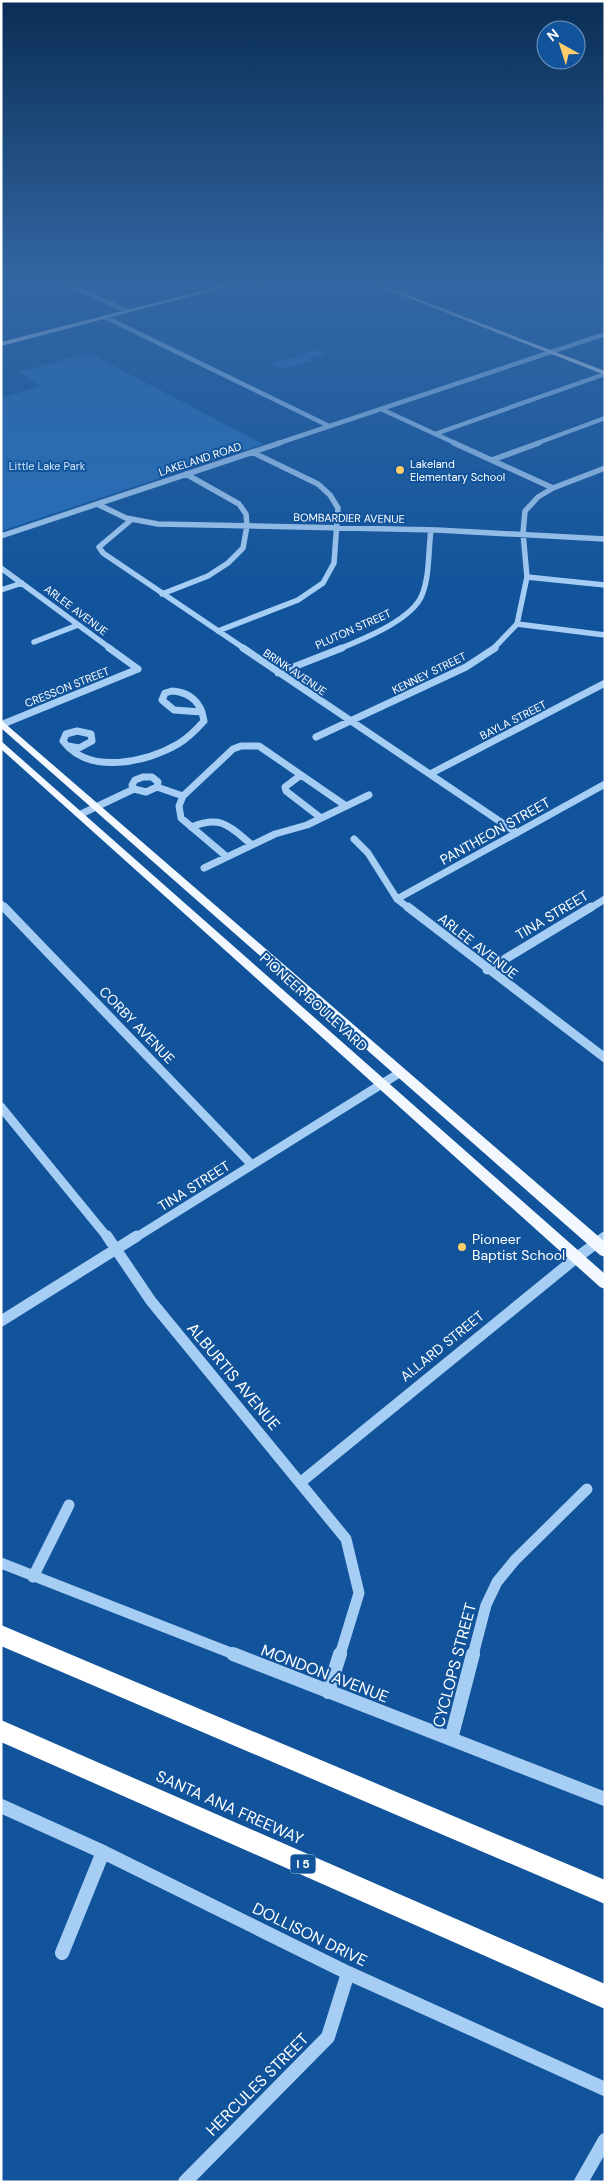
<svg xmlns="http://www.w3.org/2000/svg" width="606" height="2183" font-family="'DM Sans',sans-serif">
	<rect width="100%" height="100%" fill="#12549b"/>
	<path fill="#246eb9" d="M 317,350 L 325,354 L 309,358 L 312,361 L 285,369 L 271,364 Z
		M 89,353 L 263,444 L 1,531 L 1,398 L 42,386 L 18,372 Z"/>
	<g fill="none" stroke-linecap="round" stroke-linejoin="round">
		<path stroke="#a6cdf4" stroke-width="4.5" d="M 64,282 L 127,311
			M 256,282 L 262,284
			M 105,317 L 329,426
			M 381,409 L 457,444
			M 435,434 L 605,374
			M 276,444 L 605,334
			M 535,444 L 605,418"/>
		<path stroke="#a6cdf4" stroke-width="5.5" d="M 454,443 L 553,488
			M 492,460 L 539,443
			M 97,504 L 126,518 L 158,524 L 437,530 L 605,539
			M 131,520 L 99,547 L 103,553 L 245,649
			M 1,536 L 280,443
			M 1,568 L 111,649
			M 527,577 L 605,585
			M 1,590 L 22,583
			M 162,594 L 208,576 L 228,563 L 243,548 L 247,526 L 246,514 L 239,504 L 186,474
			M 517,624 L 605,635
			M 218,631 L 298,600 L 323,583 L 334,563 L 338,508 L 330,495 L 318,484 L 252,452
			M 34,642 L 78,625
			M 339,649 C 363,639 412,620 422,595 C 430,575 428,551 431,530
			M 493,649 L 517,624 L 527,577 L 523,533 L 525,511 L 538,497 L 553,488 L 605,468"/>
		<path stroke="#a6cdf4" stroke-width="7" d="M 109,648 L 138,669
			M 243,648 L 517,833
			M 278,673 L 342,648
			M 172,691 C 186,692 197,699 202,712 L 174,710 L 162,700 L 165,693 Z
			M 3,724 L 138,669
			M 316,737 L 466,667 L 495,648
			M 68,746 L 79,748 L 92,741 L 91,734 L 77,731 L 66,734 L 63,741 C 89,776 147,762 178,744 C 188,738 196,730 204,721 L 202,712
			M 430,774 L 605,683
			M 301,775 L 285,787 L 286,791 L 321,818
			M 143,777 L 152,777 L 158,782 L 157,787 L 146,792 L 134,789 L 132,785 L 135,780 Z
			M 157,787 L 183,796
			M 81,814 L 134,789
			M 191,827 C 222,815 229,826 252,845
			M 354,839 L 368,853 L 397,899 L 410,909
			M 227,857 L 181,818 L 179,806 L 183,796 L 233,749 L 241,746 L 259,746 L 346,806
			M 204,868 L 275,834 L 307,825 L 369,795
			M 397,899 L 605,784
			M 1,904 L 5,909
			M 589,909 L 605,899"/>
		<path stroke="#a6cdf4" stroke-width="9" d="M 4,907 L 252,1165
			M 408,907 L 605,1058
			M 487,970 L 591,907
			M 1,1107 L 108,1238
			M 135,1238 L 401,1072"/>
		<path stroke="#a6cdf4" stroke-width="11" d="M 107,1236 L 151,1301 L 346,1539 L 359,1593 L 340,1655
			M 1,1321 L 137,1236
			M 301,1482 L 576,1258 L 605,1237
			M 1,1563 L 236,1655
			M 33,1577 L 69,1505
			M 473,1655 L 486,1605 L 497,1582 L 515,1560 L 587,1489"/>
		<path stroke="#a6cdf4" stroke-width="14" d="M 233,1654 L 605,1799
			M 328,1692 L 340,1654
			M 451,1739 L 473,1654
			M 1,1806 L 103,1852 L 348,1973 L 605,2089
			M 62,1953 L 103,1852
			M 185,2182 L 328,2037 L 348,1973
			M 581,2182 L 605,2140"/>
		<path fill="#f3f8ff" fill-rule="evenodd" d="M 237,282 L 245,282 L 1,346 L 1,342 Z
			M 368,282 L 374,282 L 605,371 L 605,375 Z
			M 1,720 L 605,1242 L 605,1257 L 600,1255 L 1,728 Z
			M 1,741 L 605,1274 L 605,1289 L 600,1287 L 1,749 Z"/>
		<path fill="#fff" fill-rule="evenodd" d="M 1,1625 L 605,1880 L 605,1904 L 1,1646 Z
			M 1,1720 L 605,1984 L 605,2009 L 1,1742 Z"/>
	</g>
	<linearGradient id="sky" x2="0" y2="1"><stop stop-color="#0a2e55"/><stop offset="0.48" stop-color="#3367a4"/><stop offset="1" stop-color="#3367a4" stop-opacity="0"/></linearGradient>
	<rect width="606" height="587" fill="url(#sky)"/>
	<g fill="#ffcd69" stroke="#12549b" stroke-width="2">
		<circle cx="400" cy="470" r="5"/>
		<circle cx="462" cy="1247" r="5"/>
	</g>
	<g text-anchor="middle" stroke-width="4" stroke-linejoin="round" paint-order="stroke">
		<g font-size="11" fill="#fff" stroke="#12549b">
			<text transform="translate(200 459) rotate(-18)" y="4">LAKELAND ROAD</text>
			<text transform="translate(349 518) rotate(1)" y="4">BOMBARDIER AVENUE</text>
			<text transform="translate(76 610) rotate(37)" y="4">ARLEE AVENUE</text>
			<text transform="translate(353 629) rotate(-24)" y="4">PLUTON STREET</text>
			<text transform="translate(295 672) rotate(34)" y="4">BRINK AVENUE</text>
			<text transform="translate(429 673) rotate(-26)" y="4">KENNEY STREET</text>
			<text transform="translate(67 687) rotate(-22)" y="4">CRESSON STREET</text>
			<text transform="translate(513 720) rotate(-27)" y="4">BAYLA STREET</text>
		</g>
		<g font-size="11" fill="#fff" stroke="#12549b" text-anchor="start">
			<text x="410" y="468">Lakeland<tspan x="410" dy="13">Elementary School</tspan></text>
		</g>
		<g font-size="11" fill="#cee6fe" stroke="#12549b">
			<text x="47" y="470">Little Lake Park</text>
		</g>
		<rect fill="#12549b" stroke="#b8cce1" stroke-width="1" x="290.5" y="1854.5" width="25" height="19" rx="4"/>
		<g font-size="12" font-weight="bold" fill="#fff">
			<text x="303" y="1868">I 5</text>
		</g>
		<g font-size="14" fill="#fff" stroke="#12549b">
			<text transform="translate(495 831) rotate(-29)" y="5">PANTHEON STREET</text>
			<text transform="translate(552 915) rotate(-31)" y="5">TINA STREET</text>
			<text transform="translate(478 946) rotate(38)" y="5">ARLEE AVENUE</text>
			<text transform="translate(314 1002) rotate(42)" y="5">PIONEER BOULEVARD</text>
			<text transform="translate(137 1025) rotate(46)" y="5">CORBY AVENUE</text>
			<text transform="translate(194 1186) rotate(-32)" y="5">TINA STREET</text>
			<text transform="translate(442 1346) rotate(-39)" y="5">ALLARD STREET</text>
		</g>
		<g font-size="14" fill="#fff" stroke="#12549b" text-anchor="start">
			<text x="472" y="1244">Pioneer<tspan x="472" dy="16">Baptist School</tspan></text>
		</g>
		<g font-size="16" fill="#fff" stroke="#12549b">
			<text transform="translate(234 1376) rotate(50)" y="6">ALBURTIS AVENUE</text>
			<text transform="translate(454 1665) rotate(-75)" y="6">CYCLOPS STREET</text>
			<text transform="translate(325 1673) rotate(21)" y="6">MONDON AVENUE</text>
			<text transform="translate(230 1807) rotate(24)" y="6">SANTA ANA FREEWAY</text>
			<text transform="translate(310 1934) rotate(26)" y="6">DOLLISON DRIVE</text>
			<text transform="translate(257 2084) rotate(-45)" y="6">HERCULES STREET</text>
		</g>
	</g>
	<rect width="606" height="2183" fill="none" stroke="#ffffff" stroke-width="5"/>
	<g transform="translate(561 45) rotate(321)"><circle r="24" fill="#12549b" stroke="#7198c3"/>
	<path d="M0-4L9 19L0 12L-9 19Z" fill="#ffcd69"/>
	<text y="-8" font-size="14" font-weight="bold" text-anchor="middle" fill="#ffffff">N</text>
	</g>
</svg>
